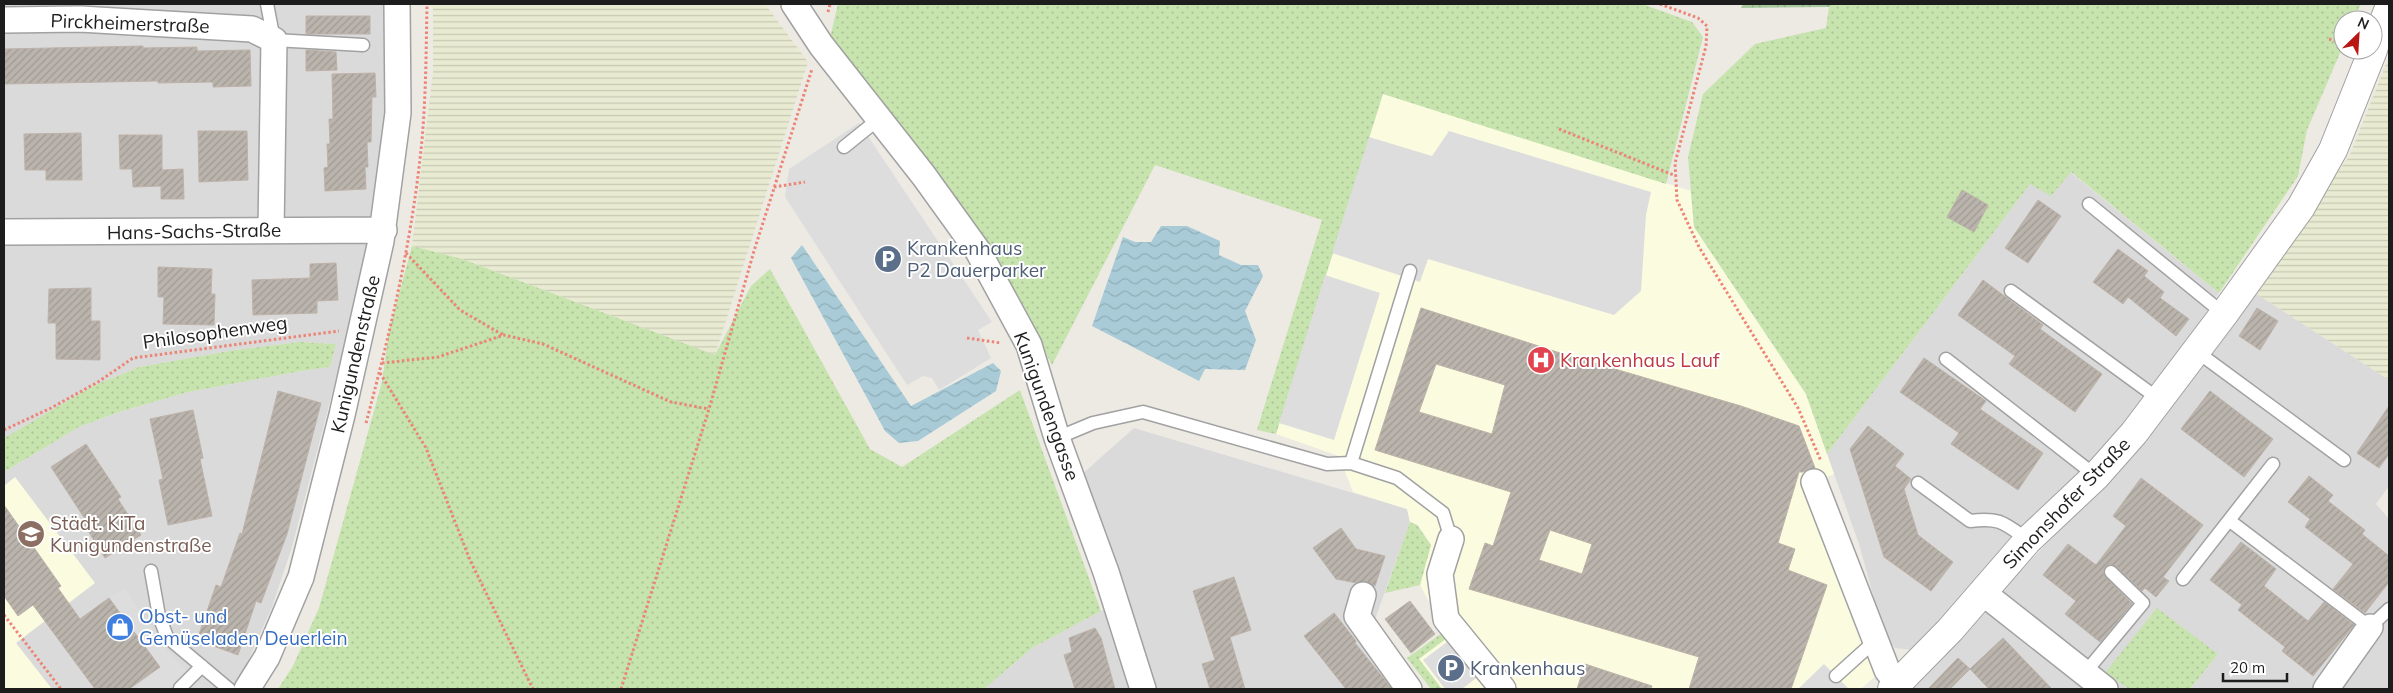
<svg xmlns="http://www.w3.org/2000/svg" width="2393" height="693" font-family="Mulish,sans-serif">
	<defs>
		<pattern id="farmland-rules" width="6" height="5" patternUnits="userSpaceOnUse" patternTransform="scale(1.25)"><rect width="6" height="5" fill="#e8ebd1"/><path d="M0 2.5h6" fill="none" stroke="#c7c9b3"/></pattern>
		<pattern id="grass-dots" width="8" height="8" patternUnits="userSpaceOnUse" patternTransform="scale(1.25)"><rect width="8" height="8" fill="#c7e3ae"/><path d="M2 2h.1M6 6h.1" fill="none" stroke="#aac295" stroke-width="1.8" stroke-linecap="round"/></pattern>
		<pattern id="forest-crowns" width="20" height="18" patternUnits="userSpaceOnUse" patternTransform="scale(1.25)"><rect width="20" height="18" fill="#a8c99d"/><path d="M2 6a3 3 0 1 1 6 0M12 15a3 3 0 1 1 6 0" fill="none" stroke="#90ac87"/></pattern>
		<pattern id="water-waves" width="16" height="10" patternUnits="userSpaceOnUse" patternTransform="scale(1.25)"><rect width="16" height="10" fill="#a8cbd7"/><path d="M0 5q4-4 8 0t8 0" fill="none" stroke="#90aeb8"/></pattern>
		<pattern id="building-hatch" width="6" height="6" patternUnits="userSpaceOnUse" patternTransform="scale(1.25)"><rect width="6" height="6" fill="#bab4ad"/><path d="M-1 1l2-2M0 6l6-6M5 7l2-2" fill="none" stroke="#9f9a94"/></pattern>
	</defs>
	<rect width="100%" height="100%" fill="#edeae4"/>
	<path fill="#dbdada" d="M 4,4 L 385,4 L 387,89 L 377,191 L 355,306 L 292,547 L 272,607 L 240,679 L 232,689 L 4,689 L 4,472 L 79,427 L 119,412 L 188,392 L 307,370 L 330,367 L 336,344 L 299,342 L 235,350 L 139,367 L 93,386 L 4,438 Z
		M 2070,172 L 2219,293 L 2167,373 L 2101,454 L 1914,650 L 1895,648 L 1884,635 L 1859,544 L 1827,454 L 2030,184 Z
		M 2249,289 L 2389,380 L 2389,486 L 2376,504 L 2389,519 L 2389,689 L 2190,689 L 2218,654 L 2106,673 L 2129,689 L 1907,689 L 2109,479 Z
		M 1134,428 L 1407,509 L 1410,522 L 1374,622 L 1421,689 L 984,689 L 1032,648 L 1101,611 L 1125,602 L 1080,476 Z"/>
	<path fill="#fbfcdf" d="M 1383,93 L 1691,191 L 1694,227 L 1806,394 L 1834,474 L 1808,486 L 1878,674 L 1861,689 L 1442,689 L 1419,659 L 1445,631 L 1420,585 L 1431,545 L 1418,525 L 1410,522 L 1407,509 L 1353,492 L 1339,456 L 1276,434 Z
		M 15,477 L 95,583 L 16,643 L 52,689 L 4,689 L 4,486 Z"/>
	<path fill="url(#farmland-rules)" d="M 433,4 L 765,4 L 808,62 L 715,355 L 462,259 L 412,246 L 433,72 Z
		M 2389,57 L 2389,380 L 2249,289 L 2349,157 Z"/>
	<path fill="url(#grass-dots)" d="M 838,4 L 1642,4 L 1692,22 L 1703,37 L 1666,184 L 1383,94 L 1276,434 L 1257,430 L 1322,220 L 1155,165 L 1052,365 L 980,231 L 830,38 Z
		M 1833,4 L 2361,4 L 2354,20 L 2343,20 L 2343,46 L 2307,130 L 2298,176 L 2219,293 L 2071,172 L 2051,196 L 2030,184 L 1827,454 L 1806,394 L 1694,227 L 1688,157 L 1703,94 L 1755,44 L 1826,28 L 1829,7 Z
		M 412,246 L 462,259 L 715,355 L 751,286 L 770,269 L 870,449 L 902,467 L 1020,390 L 1101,611 L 1032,648 L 984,689 L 278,689 L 293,666 L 319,608 L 382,382 L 389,331 Z
		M 299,342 L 336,344 L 330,367 L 307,370 L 188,392 L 119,412 L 79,427 L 4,472 L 4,438 L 93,386 L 139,367 L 235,350 Z
		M 1410,522 L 1417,525 L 1431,545 L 1420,585 L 1385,593 Z
		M 2157,608 L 2218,654 L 2190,689 L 2129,689 L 2105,673 Z
		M 1445,631 L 1451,635 L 1419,659 L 1442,689 L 1431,689 L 1407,658 Z"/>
	<path fill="url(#forest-crowns)" d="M 1743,4 L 1833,4 L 1829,7 L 1741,8 Z"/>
	<path fill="#ddd" d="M 859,123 L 992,322 L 978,330 L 991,358 L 939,390 L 932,378 L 923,376 L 907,385 L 785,197 L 789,169 Z
		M 1449,131 L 1651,192 L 1646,215 L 1641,291 L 1614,315 L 1428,259 L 1420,282 L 1332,253 L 1369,137 L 1432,156 Z
		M 1325,275 L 1380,293 L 1334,440 L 1279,423 Z
		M 125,588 L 168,652 L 205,689 L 133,689 L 160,667 L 109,598 Z
		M 1451,639 L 1479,676 L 1462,689 L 1445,689 L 1423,660 Z
		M 1824,664 L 1849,689 L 1798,689 Z"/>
	<path fill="url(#water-waves)" d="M 1161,226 L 1187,226 L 1220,241 L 1219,255 L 1241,265 L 1258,265 L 1263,276 L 1245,311 L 1256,340 L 1245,370 L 1205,369 L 1199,381 L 1092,326 L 1123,237 L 1135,242 L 1151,242 Z
		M 802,245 L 911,406 L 993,363 L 1001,371 L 996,391 L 918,441 L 899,443 L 885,431 L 791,258 Z"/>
	<path fill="url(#building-hatch)" stroke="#beb2a8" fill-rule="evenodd" d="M 306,16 L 370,16 L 370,34 L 306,34 Z
		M 143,46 L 143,48 L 197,47 L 197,51 L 250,50 L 251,86 L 213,87 L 213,82 L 158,83 L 158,81 L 4,84 L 4,49 Z
		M 306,50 L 336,52 L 337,70 L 306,71 Z
		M 375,73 L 376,97 L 372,97 L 371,142 L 367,142 L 368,167 L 365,167 L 366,189 L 325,191 L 324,168 L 328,167 L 327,144 L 330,144 L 329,119 L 333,119 L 332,74 Z
		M 198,131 L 247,131 L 248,180 L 199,182 Z
		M 81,133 L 82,180 L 46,180 L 46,170 L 25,170 L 24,134 Z
		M 119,135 L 162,135 L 162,170 L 183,169 L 184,199 L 161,199 L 161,186 L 133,187 L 132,169 L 120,169 Z
		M 1962,190 L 1988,205 L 1974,232 L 1947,217 Z
		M 2038,200 L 2061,216 L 2028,263 L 2005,248 Z
		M 2118,249 L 2148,271 L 2144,276 L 2164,292 L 2160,298 L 2189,319 L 2176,336 L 2128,297 L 2123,304 L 2093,282 Z
		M 336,263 L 338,300 L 317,301 L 317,313 L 253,315 L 252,280 L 310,278 L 310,264 Z
		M 158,267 L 212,269 L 211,294 L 215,294 L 214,325 L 163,324 L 164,297 L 158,297 Z
		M 1983,280 L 2043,325 L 2040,329 L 2102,374 L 2075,412 L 2009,364 L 2015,356 L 1958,315 Z
		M 91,288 L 91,321 L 100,321 L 100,360 L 56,359 L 56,323 L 48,323 L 49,289 Z
		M 1421,308 L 1557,352 L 1741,406 L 1799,426 L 1815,468 L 1803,472 L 1799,472 L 1778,543 L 1795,549 L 1788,570 L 1827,585 L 1791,689 L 1689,689 L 1699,657 L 1469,589 L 1485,543 L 1493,546 L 1511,492 L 1375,450 ZM 1436,364 L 1505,385 L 1492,434 L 1419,412 ZM 1550,530 L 1592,544 L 1582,574 L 1539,560 Z
		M 2257,308 L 2278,321 L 2260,350 L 2239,336 Z
		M 1924,358 L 1986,401 L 1980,409 L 2043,453 L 2018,490 L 1951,444 L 1959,433 L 1900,392 Z
		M 278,391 L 321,403 L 287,534 L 261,603 L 256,601 L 238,655 L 197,640 L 216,585 L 221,587 L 240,533 L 242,534 Z
		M 2210,391 L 2273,439 L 2244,477 L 2181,429 Z
		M 2389,406 L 2389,454 L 2379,468 L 2357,453 Z
		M 193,410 L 203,458 L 200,459 L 212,516 L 168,525 L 159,480 L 163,479 L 150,419 Z
		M 1868,426 L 1904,454 L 1895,466 L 1911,479 L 1904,489 L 1918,535 L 1953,562 L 1931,591 L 1884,557 L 1850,449 Z
		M 86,444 L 121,497 L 118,499 L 141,535 L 105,558 L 82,521 L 85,519 L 51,467 Z
		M 2309,476 L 2333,495 L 2328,501 L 2365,530 L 2362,534 L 2389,556 L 2389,582 L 2365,613 L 2333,589 L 2353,564 L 2305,527 L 2310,519 L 2288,502 Z
		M 2141,478 L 2203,525 L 2163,577 L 2169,581 L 2156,597 L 2145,588 L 2142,591 L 2116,566 L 2109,564 L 2105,567 L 2103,571 L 2105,577 L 2132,604 L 2100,642 L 2065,614 L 2076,601 L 2043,575 L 2068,544 L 2096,565 L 2126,526 L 2113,516 Z
		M 4,505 L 61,586 L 58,588 L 80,619 L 109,598 L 160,667 L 129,689 L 95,689 L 33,605 L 18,616 L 4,596 Z
		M 1341,528 L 1356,549 L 1385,556 L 1375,586 L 1366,581 L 1357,583 L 1336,579 L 1313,548 Z
		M 2241,542 L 2276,569 L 2264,586 L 2308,621 L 2324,602 L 2354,625 L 2313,676 L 2282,651 L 2285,647 L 2238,610 L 2242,605 L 2210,580 Z
		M 1234,577 L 1251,630 L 1230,637 L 1245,689 L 1210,689 L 1202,664 L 1215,660 L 1193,591 Z
		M 1410,601 L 1435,634 L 1411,653 L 1385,619 Z
		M 1334,613 L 1356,641 L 1355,643 L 1392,689 L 1346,689 L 1304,636 Z
		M 1095,628 L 1101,638 L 1115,689 L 1075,689 L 1064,655 L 1072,652 L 1069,638 Z
		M 2003,638 L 2052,689 L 1989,689 L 1970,669 Z
		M 1958,658 L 1970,669 L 1950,689 L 1928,689 Z
		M 1585,664 L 1652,686 L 1651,689 L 1577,689 Z"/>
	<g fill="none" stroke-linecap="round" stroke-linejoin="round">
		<g stroke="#a1a1a1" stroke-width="15">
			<path id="service" d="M 267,4 L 274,40 L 363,45
				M 844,147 L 880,118
				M 2089,204 L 2224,314
				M 2011,291 L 2160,400
				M 2196,351 L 2344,460
				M 1946,359 L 2096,476
				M 1057,438 L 1093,423 L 1143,412 L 1327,464 L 1351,463 L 1397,478 L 1443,513 L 1451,539
				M 1351,463 L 1410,271
				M 1918,483 L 1970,521 C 2000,517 2004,523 2028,540
				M 2230,521 L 2370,627 L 2389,609
				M 151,571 L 159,616 L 167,637 L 229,689
				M 2183,579 L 2273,464
				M 2084,674 L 2143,603 L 2111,572
				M 1836,676 L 1876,640
				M 180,688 L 202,666"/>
		</g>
		<g stroke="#a1a1a1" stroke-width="28">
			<path id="minor" d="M 794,4 L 821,45 L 924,176 L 978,251 L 1029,345 L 1057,438 L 1106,572 L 1143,689
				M 4,20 L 80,19 L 252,29 L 274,40 L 271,230
				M 4,232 L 384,230
				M 1814,482 L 1887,670 L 1898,684
				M 1451,539 L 1440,574 L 1446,619 L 1503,689
				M 1982,592 L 2105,689
				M 1363,595 L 1357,616 L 1409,689
				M 247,689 L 267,657 L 301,577 L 342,415 L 381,241 L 398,113 L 397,4
				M 2326,689 L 2370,627"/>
		</g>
		<g stroke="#a1a1a1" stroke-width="30">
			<path id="tertiary" d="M 2373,49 L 2389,8
				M 1892,689 L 1950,630 L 2028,540 L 2096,476 L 2134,433 L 2224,314 L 2301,207 L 2333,150 L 2373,50"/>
		</g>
		<path stroke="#ec8576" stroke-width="3" stroke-dasharray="2.5 2.5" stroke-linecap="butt" d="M 1660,4 L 1698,18 L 1707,26 L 1706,46 L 1675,163 L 1677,200 L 1699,247 L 1798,408 L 1821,461
			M 828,12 L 830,4
			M 2329,39 L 2343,43
			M 1559,129 L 1676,176
			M 774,187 L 805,182
			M 406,253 L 460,310 L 503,335
			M 967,338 L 1001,343
			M 382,363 L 438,357 L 504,335 L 543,344 L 671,402 L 709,409
			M 380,373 L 426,448 L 470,560 L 533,689
			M 366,423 C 389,337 410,249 420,159 C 426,108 426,56 427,4
			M 4,430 L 51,408 L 98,382 L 133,358 L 339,331
			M 4,615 L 61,689
			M 621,689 L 709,409 L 754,251 L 812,69"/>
		<use href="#service" stroke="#fff" stroke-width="12"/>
		<use href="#minor" stroke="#fff" stroke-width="25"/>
		<use href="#tertiary" stroke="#fff" stroke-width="28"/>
	</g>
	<defs>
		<g id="parking-disc" transform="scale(1.4375)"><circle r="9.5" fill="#5c6f8a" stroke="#fff"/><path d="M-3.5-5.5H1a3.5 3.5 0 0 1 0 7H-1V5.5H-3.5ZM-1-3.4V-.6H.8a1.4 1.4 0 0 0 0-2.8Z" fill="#fff"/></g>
		<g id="hospital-disc" transform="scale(1.4375)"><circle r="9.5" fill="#e0444e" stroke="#fff"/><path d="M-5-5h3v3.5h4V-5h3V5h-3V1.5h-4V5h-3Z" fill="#fff"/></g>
		<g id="school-disc" transform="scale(1.4375)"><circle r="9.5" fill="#8d6e63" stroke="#fff"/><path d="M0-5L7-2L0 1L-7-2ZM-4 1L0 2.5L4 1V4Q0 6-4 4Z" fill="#fff"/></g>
		<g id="shop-disc" transform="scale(1.4375)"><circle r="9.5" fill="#3f7fe0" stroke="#fff"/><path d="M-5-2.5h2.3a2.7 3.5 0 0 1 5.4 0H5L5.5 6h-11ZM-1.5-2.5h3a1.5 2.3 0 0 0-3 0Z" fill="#fff"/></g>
	</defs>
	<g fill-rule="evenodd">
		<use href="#parking-disc" x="888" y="259"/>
		<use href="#hospital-disc" x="1541" y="360"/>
		<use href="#school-disc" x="31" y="534"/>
		<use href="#shop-disc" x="120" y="627"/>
		<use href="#parking-disc" x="1451" y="668"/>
	</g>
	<g text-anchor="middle" stroke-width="4" stroke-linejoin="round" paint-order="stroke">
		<g font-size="19" fill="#1d1d1d" stroke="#fff">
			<text transform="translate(130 23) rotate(2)" y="7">Pirckheimerstraße</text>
			<text transform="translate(194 231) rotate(-1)" y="7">Hans-Sachs-Straße</text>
			<text transform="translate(215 332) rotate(-8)" y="7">Philosophenweg</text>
			<text transform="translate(355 354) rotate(-77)" y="7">Kunigundenstraße</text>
			<text transform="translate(1047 406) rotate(70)" y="7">Kunigundengasse</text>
			<text transform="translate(2066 503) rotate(-46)" y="7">Simonshofer Straße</text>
		</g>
		<g font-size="19" fill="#4e5e75" stroke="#fff" text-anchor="start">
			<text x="907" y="255">Krankenhaus<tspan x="907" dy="22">P2 Dauerparker</tspan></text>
			<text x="1470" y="675">Krankenhaus</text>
		</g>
		<g font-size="19" fill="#be3a42" stroke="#fff" text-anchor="start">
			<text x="1560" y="367">Krankenhaus Lauf</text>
		</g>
		<g font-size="19" fill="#785e54" stroke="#fff" text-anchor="start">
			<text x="50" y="530">Städt. KiTa<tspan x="50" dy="22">Kunigundenstraße</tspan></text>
		</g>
		<g font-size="19" fill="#366cbe" stroke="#fff" text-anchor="start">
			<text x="139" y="623">Obst- und<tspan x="139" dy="22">Gemüseladen Deuerlein</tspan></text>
		</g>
	</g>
	<rect width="2393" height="693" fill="none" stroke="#1d1d1d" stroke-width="10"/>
	<g transform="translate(2358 35) rotate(25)"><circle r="24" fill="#ffffff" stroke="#a5a5a5"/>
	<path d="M0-4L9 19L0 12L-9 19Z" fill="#b81713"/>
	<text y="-8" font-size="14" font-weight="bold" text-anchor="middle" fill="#1d1d1d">N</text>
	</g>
	<path d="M2223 673v8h64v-8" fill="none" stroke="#1d1d1d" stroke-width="2.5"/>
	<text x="2230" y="673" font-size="15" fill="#1d1d1d" stroke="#ffffff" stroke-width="4" paint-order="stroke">20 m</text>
</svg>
